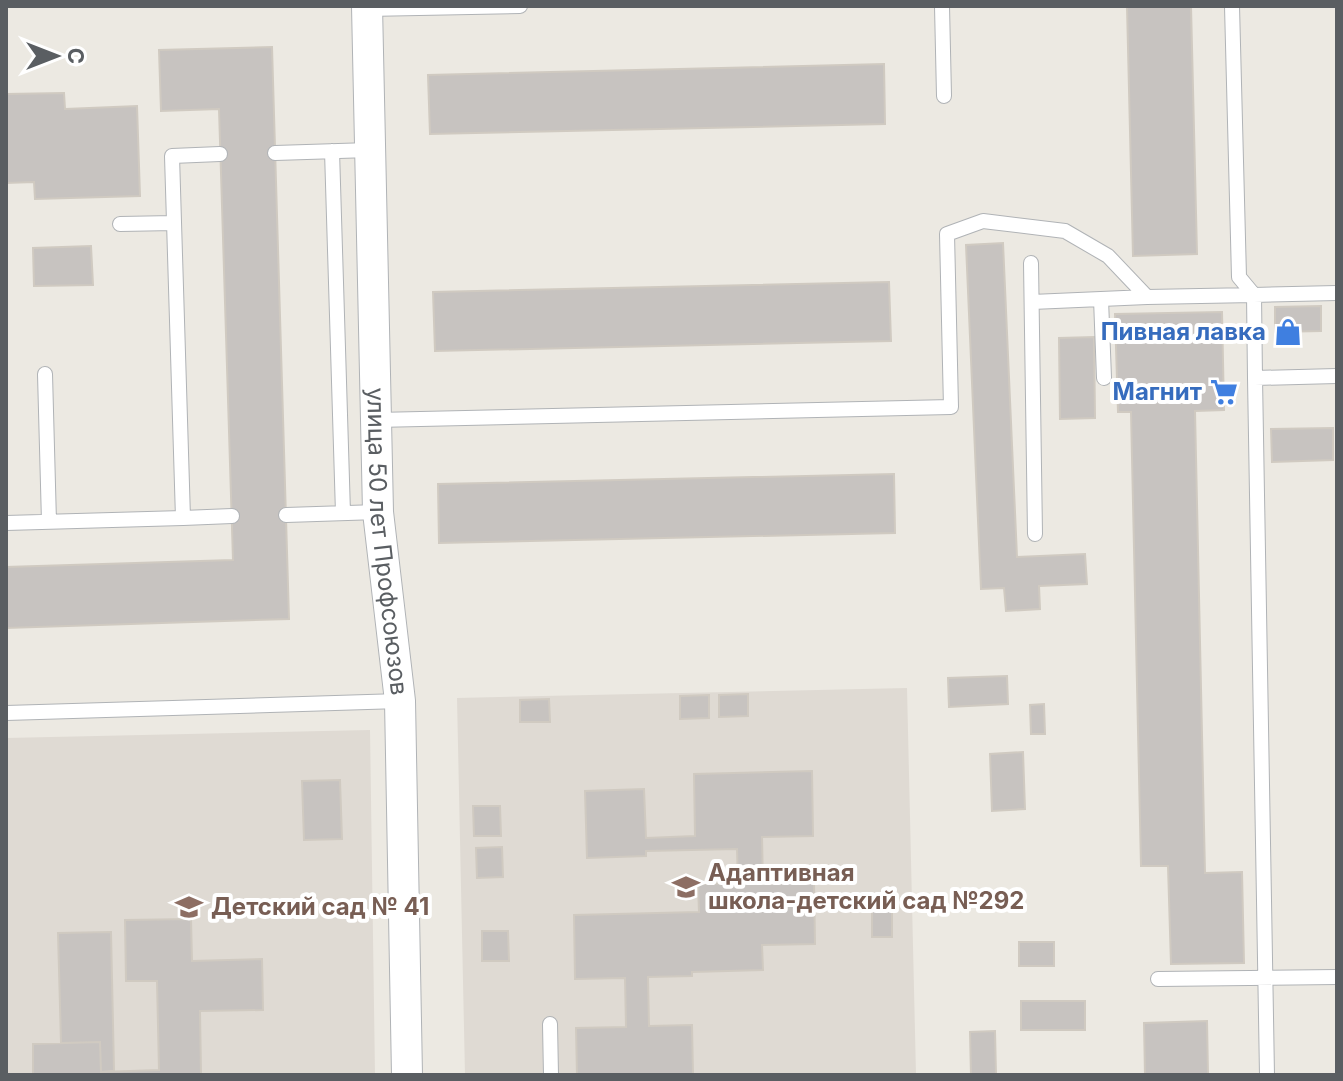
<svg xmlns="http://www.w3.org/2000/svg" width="1343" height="1081" font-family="Inter,sans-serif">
	<rect width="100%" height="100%" fill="#ece9e2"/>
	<path fill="#dfdad3" d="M 907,688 L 916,1075 L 465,1075 L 457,698 Z
		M 370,730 L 375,1075 L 6,1075 L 6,738 Z"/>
	<path fill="#c7c3c0" stroke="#d0cac1" stroke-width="2" d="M 1127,6 L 1191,6 L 1197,254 L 1133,256 Z
		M 272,47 L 289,619 L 6,628 L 6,567 L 233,560 L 219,109 L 161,111 L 159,50 Z
		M 884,64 L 885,124 L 430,134 L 428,75 Z
		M 64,93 L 65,109 L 137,106 L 140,196 L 35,199 L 34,182 L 6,183 L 6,94 Z
		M 1003,243 L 1017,557 L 1085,554 L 1087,584 L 1039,586 L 1040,609 L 1006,611 L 1004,588 L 981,589 L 966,245 Z
		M 91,246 L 93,285 L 34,286 L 33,248 Z
		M 889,282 L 891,341 L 435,351 L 433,292 Z
		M 1321,306 L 1321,331 L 1275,332 L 1275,307 Z
		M 1222,312 L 1224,410 L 1195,411 L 1205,873 L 1242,872 L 1244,963 L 1171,964 L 1168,866 L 1141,866 L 1131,412 L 1118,412 L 1115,314 Z
		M 1094,337 L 1095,418 L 1060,419 L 1059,338 Z
		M 1333,428 L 1333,460 L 1272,462 L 1271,429 Z
		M 894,474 L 895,533 L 439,543 L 438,484 Z
		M 1007,676 L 1008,704 L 949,707 L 948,678 Z
		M 748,694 L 748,716 L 719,717 L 719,695 Z
		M 709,695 L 709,718 L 680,719 L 680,696 Z
		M 549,699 L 550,722 L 520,722 L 520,700 Z
		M 1044,704 L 1045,734 L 1031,734 L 1030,705 Z
		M 1023,752 L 1025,809 L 992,811 L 990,754 Z
		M 812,771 L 813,836 L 762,837 L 763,884 L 814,882 L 815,944 L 762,945 L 763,970 L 692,972 L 692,976 L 648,977 L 649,1026 L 692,1025 L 693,1075 L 577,1075 L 576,1028 L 626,1027 L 625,978 L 575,979 L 574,915 L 699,912 L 698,884 L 738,883 L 737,849 L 646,851 L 646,856 L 587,858 L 585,791 L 644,789 L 646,838 L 695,836 L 694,774 Z
		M 340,780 L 342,839 L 304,840 L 302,781 Z
		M 473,806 L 500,806 L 501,836 L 474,836 Z
		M 502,847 L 503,877 L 477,878 L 476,848 Z
		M 892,907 L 892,937 L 872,937 L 872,908 Z
		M 191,919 L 192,961 L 262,959 L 263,1010 L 200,1011 L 201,1075 L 33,1075 L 33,1044 L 100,1042 L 101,1072 L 159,1070 L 157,981 L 126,981 L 125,920 Z
		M 482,931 L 508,931 L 509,961 L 482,961 Z
		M 111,932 L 114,1071 L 101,1072 L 100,1042 L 61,1043 L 58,933 Z
		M 1019,942 L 1054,942 L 1054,966 L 1019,966 Z
		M 1021,1001 L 1085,1001 L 1085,1030 L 1021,1030 Z
		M 1207,1021 L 1208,1075 L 1145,1075 L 1144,1023 Z
		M 995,1031 L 996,1075 L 971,1075 L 970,1032 Z"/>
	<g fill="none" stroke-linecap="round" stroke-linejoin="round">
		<g stroke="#b0b3b6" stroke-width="16">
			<path id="lane" d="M 942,6 L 944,96
				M 1232,6 L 1239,277 L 1254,295 L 1337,293
				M 367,9 L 520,6
				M 332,151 L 343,513
				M 275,153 L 370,150
				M 220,154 L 172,156 L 183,518 L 232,516
				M 120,224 L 174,223
				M 1031,263 L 1035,534
				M 1101,299 L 1104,378
				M 1032,302 L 1147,297
				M 45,374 L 49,522
				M 1255,378 L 1267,1075
				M 376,420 L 951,407 L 947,234 L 983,221 L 1065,231 L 1108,256 L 1147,297 L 1254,295 L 1255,378 L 1337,376
				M 286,515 L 378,512
				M 6,523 L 183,518
				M 6,713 L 400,701
				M 1158,979 L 1337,977
				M 550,1024 L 551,1075"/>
		</g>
		<g stroke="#b0b3b6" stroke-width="32">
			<g id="street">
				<path id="s1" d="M 367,6 L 378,512 L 400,701 L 407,1075"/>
			</g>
		</g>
		<use href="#lane" stroke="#fff" stroke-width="14"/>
		<use href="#street" stroke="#fff" stroke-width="30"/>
	</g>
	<defs>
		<g id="shop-bare" transform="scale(2.16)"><path d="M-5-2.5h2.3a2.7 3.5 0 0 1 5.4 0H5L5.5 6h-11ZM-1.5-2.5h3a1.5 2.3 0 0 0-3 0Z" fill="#3f7fe0" stroke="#fff" stroke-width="2.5" paint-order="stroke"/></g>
		<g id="supermarket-bare" transform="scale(2.16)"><path d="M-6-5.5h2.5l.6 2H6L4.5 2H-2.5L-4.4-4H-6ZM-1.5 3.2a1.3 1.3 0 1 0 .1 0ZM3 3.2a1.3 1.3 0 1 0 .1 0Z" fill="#3f7fe0" stroke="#fff" stroke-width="2.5" paint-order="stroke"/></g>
		<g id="school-bare" transform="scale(2.16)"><path d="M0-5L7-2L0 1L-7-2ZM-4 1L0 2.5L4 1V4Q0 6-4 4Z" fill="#8d6e63" stroke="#fff" stroke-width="2.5" paint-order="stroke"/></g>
	</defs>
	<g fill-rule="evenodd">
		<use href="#shop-bare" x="1288" y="332"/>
		<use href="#supermarket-bare" x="1224" y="392"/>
		<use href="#school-bare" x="686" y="887"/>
		<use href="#school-bare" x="189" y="907"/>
	</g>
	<g text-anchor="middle" stroke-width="8" stroke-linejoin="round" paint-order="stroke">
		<g font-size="24" font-weight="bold" fill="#366cbe" stroke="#fff" text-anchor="end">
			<text x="1266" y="340">Пивная лавка</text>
			<text x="1202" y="400">Магнит</text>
		</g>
		<g font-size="24" fill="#5a5e62" stroke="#fff">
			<text dy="8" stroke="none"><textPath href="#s1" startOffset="536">улица 50 лет Профсоюзов</textPath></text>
		</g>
		<g font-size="24" font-weight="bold" fill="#785e54" stroke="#fff" text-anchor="start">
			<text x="708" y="881">Адаптивная<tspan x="708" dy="28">школа-детский сад №292</tspan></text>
			<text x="211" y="915">Детский сад № 41</text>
		</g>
	</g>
	<rect width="1343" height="1081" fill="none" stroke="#5a5e62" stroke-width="16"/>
	<g transform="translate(56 56) rotate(90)" stroke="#ffffff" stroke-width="6" paint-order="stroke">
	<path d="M0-6L14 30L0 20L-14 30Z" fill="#5a5e62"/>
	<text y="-12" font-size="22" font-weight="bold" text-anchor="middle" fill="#5a5e62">С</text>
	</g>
</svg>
